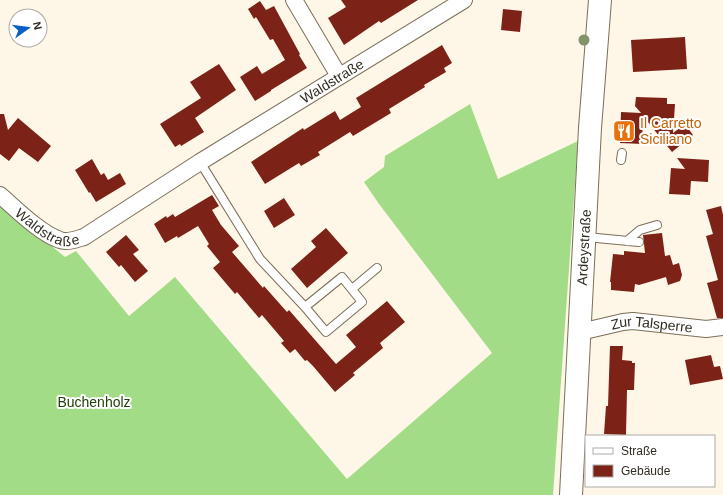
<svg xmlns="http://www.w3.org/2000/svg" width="723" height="495" font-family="Arial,sans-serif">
	<rect width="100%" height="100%" fill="#fef6e7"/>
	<path fill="#a3dc87" d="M 470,104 L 498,179 L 578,141 L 553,495 L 0,495 L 0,204 L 65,257 L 76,251 L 129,316 L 175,277 L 347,479 L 492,353 L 379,204 L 364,182 L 384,167 L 385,156 Z"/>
	<path fill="#7d2217" d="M 341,0 L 418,0 L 381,23 L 379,21 L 344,45 L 328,18 L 346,7 Z
		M 260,1 L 266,10 L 274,6 L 300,54 L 299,55 L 307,68 L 271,90 L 271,91 L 255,101 L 240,77 L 257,66 L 262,74 L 285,60 L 273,39 L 270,40 L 256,17 L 254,19 L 248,9 Z
		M 503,9 L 522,11 L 520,32 L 501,30 Z
		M 685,37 L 687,69 L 633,72 L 631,40 Z
		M 442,45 L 452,63 L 444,68 L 446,72 L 424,85 L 425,87 L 389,109 L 391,113 L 353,136 L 350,132 L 318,152 L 320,155 L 301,166 L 299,163 L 265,184 L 251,162 L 303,128 L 304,130 L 335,111 L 340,120 L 361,107 L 356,98 Z
		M 219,64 L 236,90 L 195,118 L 204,132 L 181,146 L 180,144 L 175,147 L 160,124 L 201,98 L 190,82 Z
		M 636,97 L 667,98 L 667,104 L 675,104 L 673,133 L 685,124 L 693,135 L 672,152 L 643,116 L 642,144 L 620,143 L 621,112 L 641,113 L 635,106 Z
		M 0,114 L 4,114 L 8,130 L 18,118 L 51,146 L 38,162 L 19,148 L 9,161 L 0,154 Z
		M 677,158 L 709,160 L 708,182 L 691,181 L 690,195 L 669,194 L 671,168 L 685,169 Z
		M 92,159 L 101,175 L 104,173 L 108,180 L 120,173 L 126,184 L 96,202 L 90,192 L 89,193 L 75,170 Z
		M 212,195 L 219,206 L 212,210 L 221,225 L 239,246 L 232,252 L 263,288 L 264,286 L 287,312 L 289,310 L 336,364 L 356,347 L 346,335 L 387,301 L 405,322 L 380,343 L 383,348 L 353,373 L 355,375 L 335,392 L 313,366 L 307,360 L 305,361 L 295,349 L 290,353 L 281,343 L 284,341 L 262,315 L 259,318 L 237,292 L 235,294 L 213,268 L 220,262 L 207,246 L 209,244 L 198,226 L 178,238 L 177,236 L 165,243 L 154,224 L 166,216 L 167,218 L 173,214 L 175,217 Z
		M 284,198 L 295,215 L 274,228 L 264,211 Z
		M 721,206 L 723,215 L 723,318 L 717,318 L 707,283 L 718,280 L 706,236 L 713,234 L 706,210 Z
		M 326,228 L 348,253 L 307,288 L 291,269 L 316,247 L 311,241 Z
		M 662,233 L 665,256 L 670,255 L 673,265 L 679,263 L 682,275 L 680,281 L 668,285 L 666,277 L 639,285 L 635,284 L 634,292 L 611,290 L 611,282 L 610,282 L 613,254 L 624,255 L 624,251 L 645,253 L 643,235 Z
		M 126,235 L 139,250 L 133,254 L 148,271 L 135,282 L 121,265 L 119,267 L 106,252 Z
		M 610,346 L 623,346 L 622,360 L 632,361 L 632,363 L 635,363 L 634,390 L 627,390 L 626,435 L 604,434 L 606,406 L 608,406 Z
		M 711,355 L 714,367 L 720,366 L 723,379 L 690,385 L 685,360 Z"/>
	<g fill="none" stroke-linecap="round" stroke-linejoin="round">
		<g stroke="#7b6f59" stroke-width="10">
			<path id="service" d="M 621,160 L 622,153
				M 200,162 L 260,259 L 305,307 L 326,332 L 362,302 L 342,277 L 305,307
				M 586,237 L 639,242
				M 627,241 L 640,230 L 657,225
				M 352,289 L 377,268"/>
		</g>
		<g stroke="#7b6f59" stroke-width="18">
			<g id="minor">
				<path d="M 294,0 L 339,76"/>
				<path id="s1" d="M 0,195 C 16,209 41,234 60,240 C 67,243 77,239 84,237 L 200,162 L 464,0"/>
				<path id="s2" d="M 580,332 L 623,322 L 633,321 L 706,329 L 723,327"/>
			</g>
		</g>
		<g stroke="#7b6f59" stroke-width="24">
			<g id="secondary">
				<path id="s3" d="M 571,495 L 590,128 L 600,0"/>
			</g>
		</g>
		<use href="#service" stroke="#fff" stroke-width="8"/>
		<use href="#minor" stroke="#fff" stroke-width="16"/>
		<use href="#secondary" stroke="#fff" stroke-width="22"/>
	</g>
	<circle fill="#83926b" cx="584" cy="40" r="5.5"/>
	<defs>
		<g id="restaurant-square" transform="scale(1.15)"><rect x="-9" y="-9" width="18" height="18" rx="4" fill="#e8710a" stroke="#fff"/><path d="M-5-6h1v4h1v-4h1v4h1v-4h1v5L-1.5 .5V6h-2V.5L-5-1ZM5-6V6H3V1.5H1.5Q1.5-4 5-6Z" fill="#fff"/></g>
	</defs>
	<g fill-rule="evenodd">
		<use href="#restaurant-square" x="624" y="131"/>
	</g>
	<g text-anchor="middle" stroke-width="4" stroke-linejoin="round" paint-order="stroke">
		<g font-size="14" fill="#312c22" stroke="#fff">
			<text dy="5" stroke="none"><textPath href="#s1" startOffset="393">Waldstraße</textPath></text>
			<text dy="5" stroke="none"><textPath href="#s1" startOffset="59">Waldstraße</textPath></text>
			<text dy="5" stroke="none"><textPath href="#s3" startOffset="248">Ardeystraße</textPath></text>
			<text dy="5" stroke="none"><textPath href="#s2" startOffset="73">Zur Talsperre</textPath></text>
		</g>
		<g font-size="14" fill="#c56008" stroke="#fff" text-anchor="start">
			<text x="640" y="128">Il Carretto<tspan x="640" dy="16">Siciliano</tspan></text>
		</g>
		<g font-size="14" fill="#1e4105" stroke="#fff">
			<text x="94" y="407">Buchenholz</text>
		</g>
	</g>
	<rect x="585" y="435" width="130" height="52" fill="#ffffff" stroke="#adaba7"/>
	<rect x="593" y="448" width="20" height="6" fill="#ffffff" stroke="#adaba7"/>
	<text x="621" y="455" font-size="12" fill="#312c22">Straße</text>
	<rect x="593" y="465" width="20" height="12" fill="#7d2217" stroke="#adaba7"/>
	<text x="621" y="475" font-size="12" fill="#312c22">Gebäude</text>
	<g transform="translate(28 28) rotate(76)"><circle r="19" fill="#ffffff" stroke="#adaba7"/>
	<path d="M0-3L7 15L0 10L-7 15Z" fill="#085fc8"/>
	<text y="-6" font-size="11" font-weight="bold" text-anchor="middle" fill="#312c22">N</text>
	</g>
</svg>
